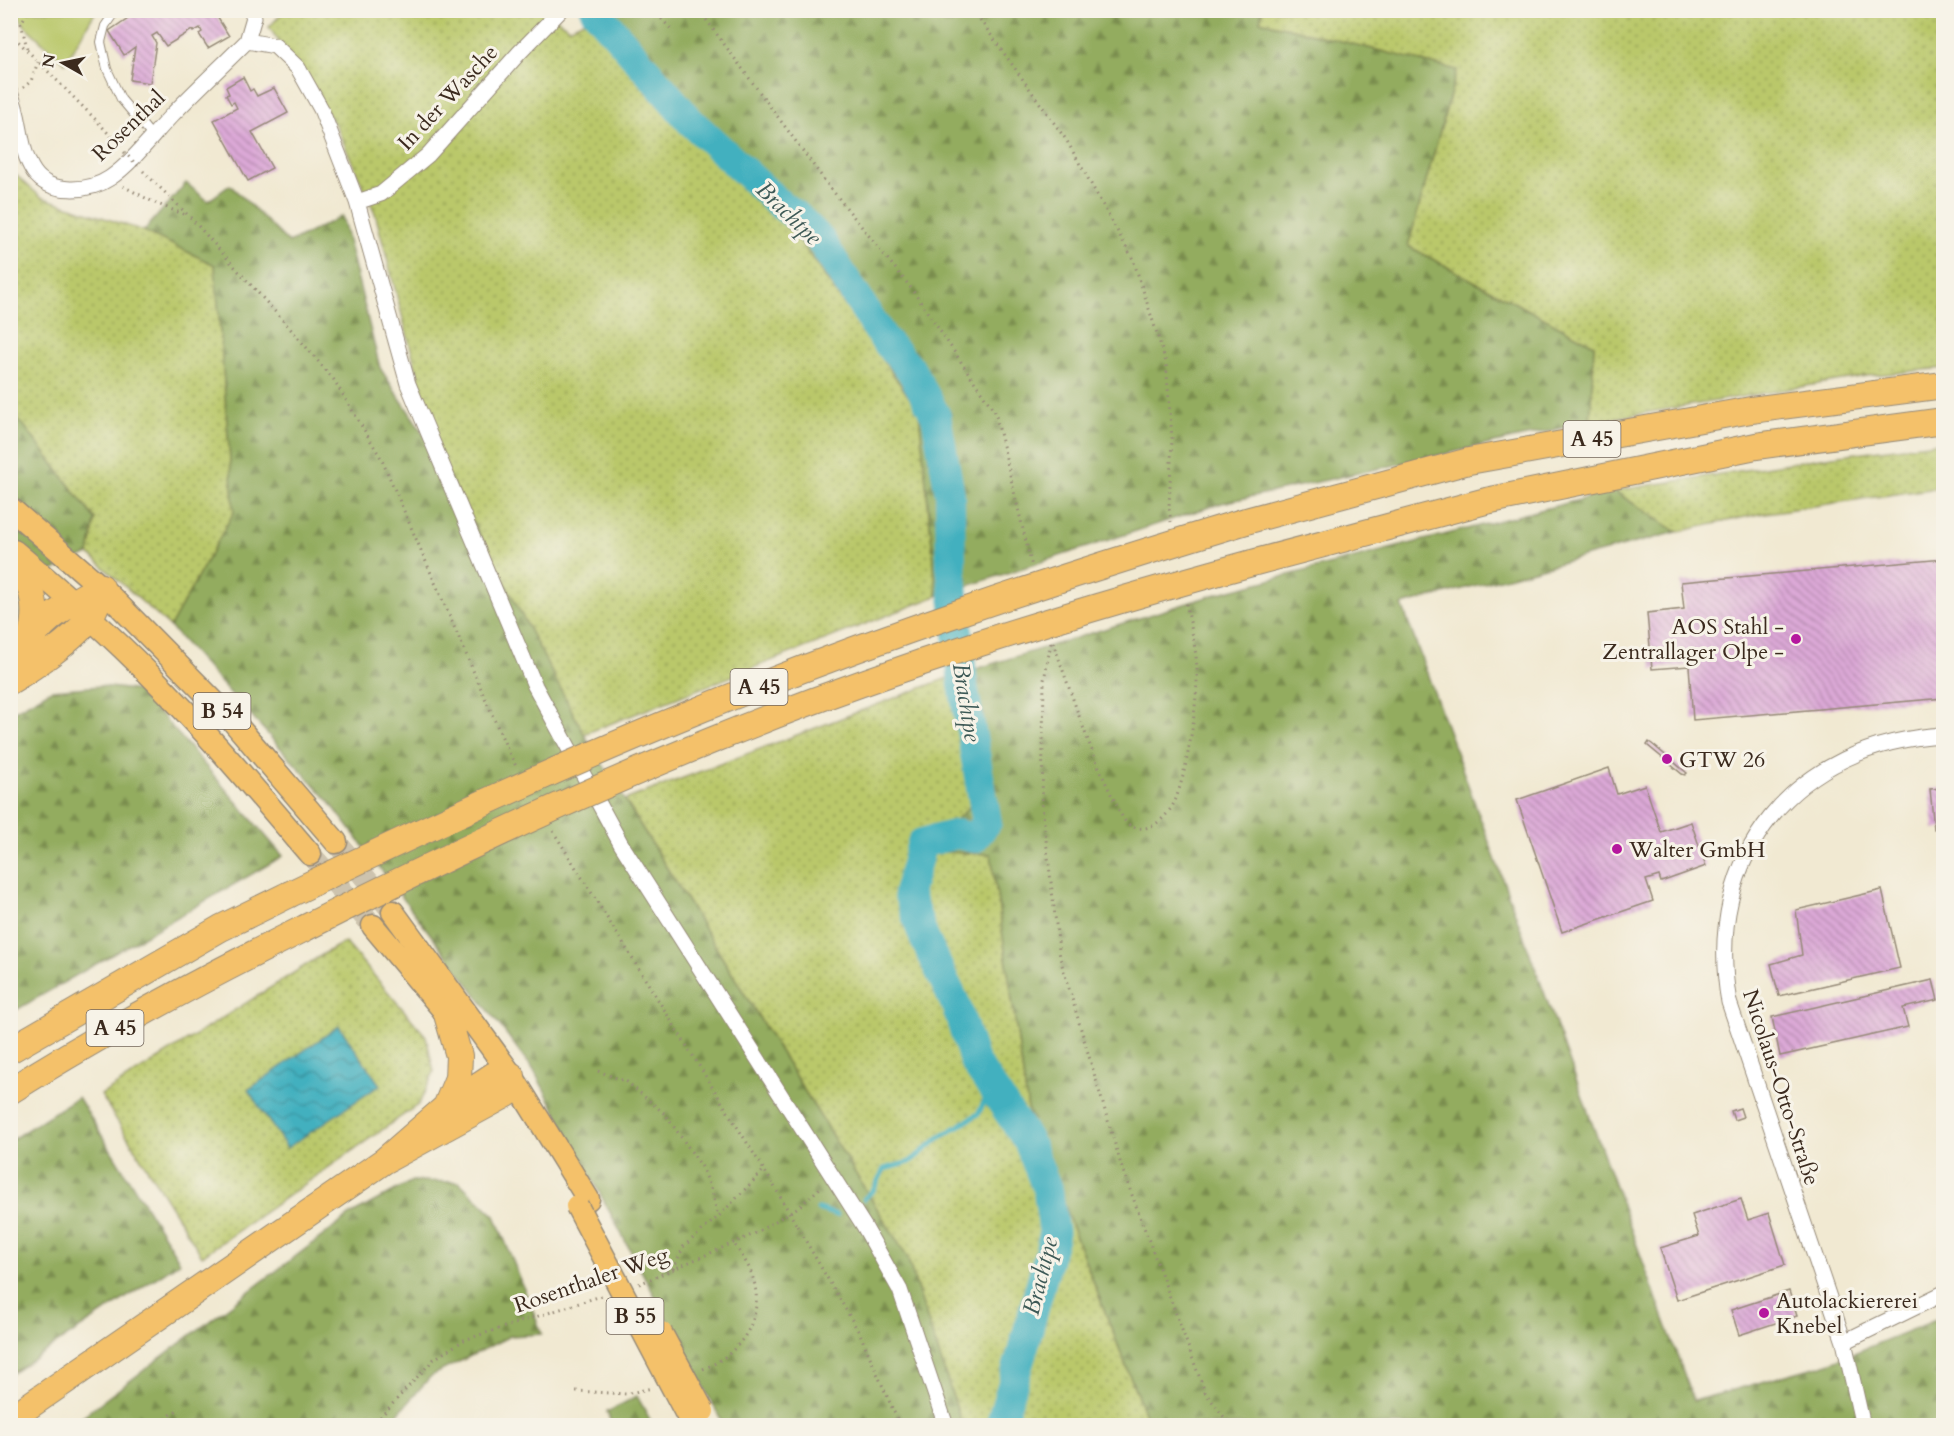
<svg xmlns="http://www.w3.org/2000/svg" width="1954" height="1436" font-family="Cardo,serif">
	<defs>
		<pattern id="green-dots" width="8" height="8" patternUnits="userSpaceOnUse" patternTransform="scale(1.5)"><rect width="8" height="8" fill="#bac86b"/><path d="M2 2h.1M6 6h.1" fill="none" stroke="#98a357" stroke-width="1.8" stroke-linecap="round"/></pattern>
		<pattern id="forest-firs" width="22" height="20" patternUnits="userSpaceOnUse" patternTransform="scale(1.5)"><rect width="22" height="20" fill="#93ac5f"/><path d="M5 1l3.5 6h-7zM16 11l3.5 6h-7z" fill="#798c4e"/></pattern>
		<pattern id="water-waves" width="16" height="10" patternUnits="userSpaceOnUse" patternTransform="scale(1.5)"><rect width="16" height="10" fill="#42b0bf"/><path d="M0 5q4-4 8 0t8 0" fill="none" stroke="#388f9b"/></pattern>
		<pattern id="building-back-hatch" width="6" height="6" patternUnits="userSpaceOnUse" patternTransform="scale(1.5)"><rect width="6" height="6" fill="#dca9d7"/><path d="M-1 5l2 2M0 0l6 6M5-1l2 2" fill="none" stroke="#b48aae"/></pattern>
	</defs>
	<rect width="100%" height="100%" fill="#f7f3e8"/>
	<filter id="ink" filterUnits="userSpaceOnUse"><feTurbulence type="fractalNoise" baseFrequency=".0167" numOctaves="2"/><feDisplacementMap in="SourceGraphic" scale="12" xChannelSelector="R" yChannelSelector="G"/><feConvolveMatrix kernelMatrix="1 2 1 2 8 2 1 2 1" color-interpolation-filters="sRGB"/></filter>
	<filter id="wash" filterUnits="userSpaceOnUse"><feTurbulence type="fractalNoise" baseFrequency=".008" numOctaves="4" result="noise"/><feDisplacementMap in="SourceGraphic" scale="24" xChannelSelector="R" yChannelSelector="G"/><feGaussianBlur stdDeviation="1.35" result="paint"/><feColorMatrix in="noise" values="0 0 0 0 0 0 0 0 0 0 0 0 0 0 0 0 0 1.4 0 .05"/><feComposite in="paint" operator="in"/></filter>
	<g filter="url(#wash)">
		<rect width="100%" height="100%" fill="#f1e9d2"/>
		<path fill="url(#green-dots)" stroke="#7a7944" stroke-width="1.5" d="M 285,10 L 547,11 L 569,28 L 588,19 L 800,241 L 919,411 L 937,596 L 584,734 L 440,459 L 375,213 L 336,126 L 269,27 Z
			M 1262,10 L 1943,11 L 1943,368 L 1866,376 L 1590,422 L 1594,345 L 1408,246 L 1457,70 L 1260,21 Z
			M 10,170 L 41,197 L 144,231 L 215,265 L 234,512 L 170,627 L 89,554 L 95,519 L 25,427 L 11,415 Z
			M 1943,442 L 1943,487 L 1759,514 L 1677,532 L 1614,491 L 1833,456 Z
			M 950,677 L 970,806 L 926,851 L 991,854 L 1029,1116 L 1149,1425 L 962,1425 L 907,1257 L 625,800 Z
			M 345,942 L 426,1036 L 434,1072 L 419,1104 L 202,1256 L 101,1095 L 325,953 Z"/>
		<path fill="url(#forest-firs)" stroke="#676b3e" stroke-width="1.5" d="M 585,11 L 1262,11 L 1260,21 L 1457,70 L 1408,246 L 1594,345 L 1590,422 L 1222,503 L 937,596 L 919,411 L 800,241 L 588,19 Z
			M 186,183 L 208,201 L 230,185 L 289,243 L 342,216 L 380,368 L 440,459 L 584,734 L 907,1257 L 962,1425 L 724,1425 L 533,1069 L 328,800 L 170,627 L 234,512 L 215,265 L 144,231 Z
			M 11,415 L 25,427 L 95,519 L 89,554 L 21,585 L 18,640 L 11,645 Z
			M 1614,491 L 1677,532 L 1402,605 L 1694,1401 L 1829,1363 L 1943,1317 L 1943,1425 L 1149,1425 L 1029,1116 L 991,854 L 925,851 L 970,806 L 950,677 L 1223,592 Z
			M 101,686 L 141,691 L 283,856 L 11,1013 L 11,713 L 51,690 Z
			M 78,1097 L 180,1262 L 11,1374 L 11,1140 Z
			M 412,1181 L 459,1182 L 495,1216 L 542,1334 L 510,1336 L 431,1376 L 388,1425 L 71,1425 L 352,1214 Z
			M 637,1396 L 653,1425 L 612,1425 L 607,1412 Z"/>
		<path fill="#bac86b" stroke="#7a7944" stroke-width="1.5" d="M 16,11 L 96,11 L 65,63 L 25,26 Z"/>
		<path fill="url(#water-waves)" stroke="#3e6d6e" stroke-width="1.5" d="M 339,1026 L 380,1085 L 287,1148 L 248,1090 Z"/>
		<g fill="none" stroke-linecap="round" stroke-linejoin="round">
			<path stroke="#42b0bf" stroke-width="5" d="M 864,1199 L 874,1189 L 884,1169 L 910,1162 L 939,1138 L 978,1114 L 992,1087
				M 818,1209 L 837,1215"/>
			<path stroke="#42b0bf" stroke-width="30" d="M 595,10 L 690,121 L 782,206 L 798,217 L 819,238 L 883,338 L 911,370 L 936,416 L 950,494 L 951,565 L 963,685 L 987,822 L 974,838 L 957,834 L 922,843 L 908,893 L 924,938 L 956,1005 L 974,1061 L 1028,1141 L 1048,1191 L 1054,1235 L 1023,1349 L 1000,1426"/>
		</g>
		<g id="blocks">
			<path fill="url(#building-back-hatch)" d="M 140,10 L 213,10 L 229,36 L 208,48 L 199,34 L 202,32 L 200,28 L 193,32 L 192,30 L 166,46 L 157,33 L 152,36 L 156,43 L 150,83 L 130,80 L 135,47 L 124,55 L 109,31 Z
				M 243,77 L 250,91 L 253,89 L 257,96 L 274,88 L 288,113 L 252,132 L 272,168 L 248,181 L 214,120 L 237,108 L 234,102 L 231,104 L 226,95 L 229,94 L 226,87 Z
				M 1944,559 L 1944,698 L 1693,720 L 1689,666 L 1652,669 L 1647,613 L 1684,609 L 1681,582 Z
				M 1649,742 L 1652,744 L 1687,773 L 1685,775 L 1682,774 L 1647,745 Z
				M 1609,768 L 1617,794 L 1645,785 L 1661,832 L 1691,822 L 1706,866 L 1661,882 L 1659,876 L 1646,880 L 1653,901 L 1562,932 L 1517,800 Z
				M 1944,788 L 1944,828 L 1934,829 L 1930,789 Z
				M 1882,890 L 1900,968 L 1779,996 L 1771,964 L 1802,955 L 1796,910 Z
				M 1933,980 L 1938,1000 L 1903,1008 L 1908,1027 L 1780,1056 L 1772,1017 Z
				M 1740,1108 L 1743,1117 L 1734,1120 L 1731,1111 Z
				M 1741,1199 L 1748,1220 L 1769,1213 L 1785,1265 L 1677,1300 L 1660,1248 L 1699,1236 L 1692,1215 Z
				M 1789,1291 L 1797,1316 L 1739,1335 L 1731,1310 Z"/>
		</g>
	</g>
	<g filter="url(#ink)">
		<use href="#blocks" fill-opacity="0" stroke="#968a78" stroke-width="1.5"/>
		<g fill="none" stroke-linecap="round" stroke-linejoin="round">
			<path stroke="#cdc3ae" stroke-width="22" stroke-dasharray="22 11" stroke-linecap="butt" d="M 336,842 L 393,912
				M 310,854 L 373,926"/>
			<g stroke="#968a78" stroke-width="10">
				<path id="service" d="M 116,10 L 105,26 L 101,42 L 107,69 L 121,99 L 152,136"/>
			</g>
			<g stroke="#968a78" stroke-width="17">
				<path id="minor" d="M 247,41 L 254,17 L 251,10
					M 10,93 C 22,118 18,148 34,172 C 50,195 89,192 110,178 C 133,162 152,136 171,116 C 196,90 222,66 247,41 L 275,46 L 298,68 L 321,109 L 357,202 L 408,384 L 535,686 L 621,844 L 864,1226 L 900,1290 L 946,1426
					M 357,202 L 381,194 L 428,155 L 519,53 L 561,10
					M 1844,1342 L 1944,1293
					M 1863,1426 L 1844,1342 L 1729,1002 C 1703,855 1796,743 1944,735"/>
			</g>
			<g stroke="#968a78" stroke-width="25">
				<path id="primary" d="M 10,508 L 101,587 L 232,720 L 336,842
					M 14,551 C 60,590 106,630 149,674 C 206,731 258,793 310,854
					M 393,912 L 512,1076 L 588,1199
					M 373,926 L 456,1025"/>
			</g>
			<g stroke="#968a78" stroke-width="28">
				<path id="motorway" d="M 1246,521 L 1469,461 L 1751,410 L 1944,385
					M 10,553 C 31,579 41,606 30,638
					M 1252,563 L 1486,501 L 1756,446 L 1944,421
					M 10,666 C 20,654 28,640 39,629 C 56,610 79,599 101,587
					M 10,681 C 33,667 75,639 90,617 C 96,609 99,597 101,587
					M 10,1050 L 221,928 L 288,895
					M 10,1091 C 105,1031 204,978 305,928
					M 446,1107 L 458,1078 L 459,1056 L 446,1011
					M 10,1419 L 384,1161 L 446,1107 L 494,1075 L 512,1076 L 507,1094 L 384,1161"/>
			</g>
			<path stroke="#968a78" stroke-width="3" stroke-dasharray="1.5 4.5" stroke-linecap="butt" d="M 653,10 L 671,29
				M 699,10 L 828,185 L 911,288 L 995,412 L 1032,567
				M 973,10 L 1067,141 L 1133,259 L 1166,362 L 1172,438 L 1169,508 L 1171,522
				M 10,33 L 100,124 L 121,148
				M 27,48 L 21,23 L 29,10
				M 23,88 L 31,81 L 38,62
				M 143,171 L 190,217 L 295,334 L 334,380 L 381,458 L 508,751 L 516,766
				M 123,186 L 155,203 L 188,216
				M 1053,642 C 1072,695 1089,750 1114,800 C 1118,807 1122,819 1128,824 C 1147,837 1167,818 1175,801 C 1187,771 1196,712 1197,680 C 1198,655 1191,627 1186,603
				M 1051,643 L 1044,680 L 1042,806 L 1060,958 L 1122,1168 L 1205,1392 L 1231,1426
				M 553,831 L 774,1186
				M 598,1071 L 627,1082 L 665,1114 L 702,1167 L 712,1191 L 718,1217
				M 797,1226 L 860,1334 L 900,1426
				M 673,1269 L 684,1246 L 718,1217 L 764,1170
				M 639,1284 L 754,1234 L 800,1206 L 820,1188
				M 703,1369 C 741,1354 767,1316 752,1275 C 748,1263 739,1252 733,1242
				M 576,1391 L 626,1394 L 652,1388
				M 156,1426 L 180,1408
				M 372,1426 L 434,1359 L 464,1340 L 604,1295"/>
			<use href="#service" stroke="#fff" stroke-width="8"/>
			<use href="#minor" stroke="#fff" stroke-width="15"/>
			<use href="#primary" stroke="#f4c16a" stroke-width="22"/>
			<use href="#motorway" stroke="#f4c16a" stroke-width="26"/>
			<g stroke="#968a78" stroke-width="25" stroke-linecap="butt">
				<path id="primary-bridge" d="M 577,1206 L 693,1426
					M 661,1333 L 703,1411"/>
			</g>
			<g stroke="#968a78" stroke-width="28" stroke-linecap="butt">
				<path id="motorway-bridge" d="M 288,895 C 420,831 553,769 689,714 C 871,639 1057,578 1246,521
					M 305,928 C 439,860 574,796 713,740 C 889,668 1069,613 1252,563"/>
			</g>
			<path stroke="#968a78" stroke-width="3" stroke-dasharray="1.5 4.5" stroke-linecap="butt" d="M 124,152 L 139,167
				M 774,1186 L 797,1226"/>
			<use href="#primary-bridge" stroke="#f4c16a" stroke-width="22"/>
			<use href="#motorway-bridge" stroke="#f4c16a" stroke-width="26"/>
		</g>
	</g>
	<g fill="#b5179e" stroke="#f7f3e8" stroke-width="2">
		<circle cx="1796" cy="639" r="6"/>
		<circle cx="1667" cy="759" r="6"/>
		<circle cx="1617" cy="849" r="6"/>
		<circle cx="1764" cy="1313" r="6"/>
	</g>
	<g text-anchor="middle" stroke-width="6" stroke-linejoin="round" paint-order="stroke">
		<g fill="#f7f3e8" stroke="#73665b" stroke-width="1.5">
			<rect x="1563.5" y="421" width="57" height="36" rx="4.5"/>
			<rect x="730.5" y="669" width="57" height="36" rx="4.5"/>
			<rect x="193.5" y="693" width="57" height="36" rx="4.5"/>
			<rect x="86.5" y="1010" width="57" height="36" rx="4.5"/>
			<rect x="606.5" y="1298" width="57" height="36" rx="4.5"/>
		</g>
		<g font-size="21" font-weight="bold" fill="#3b2a1e">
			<text x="1592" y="446">A 45</text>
			<text x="759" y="694">A 45</text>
			<text x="222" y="718">B 54</text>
			<text x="115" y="1035">A 45</text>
			<text x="635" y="1323">B 55</text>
		</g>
		<g font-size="22" fill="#3b2a1e" stroke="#f7f3e8">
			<text transform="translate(447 97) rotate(-47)" y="8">In der Wasche</text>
			<text transform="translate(128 125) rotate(-44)" y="8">Rosenthal</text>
			<text transform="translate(1782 1087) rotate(72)" y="8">Nicolaus-Otto-Straße</text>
			<text transform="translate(591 1279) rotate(-19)" y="8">Rosenthaler Weg</text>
		</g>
		<g font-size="22" fill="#3b2a1e" stroke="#f7f3e8" text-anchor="start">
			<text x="1784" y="634" text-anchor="end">AOS Stahl -<tspan x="1784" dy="25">Zentrallager Olpe -</tspan></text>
			<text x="1679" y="767">GTW 26</text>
			<text x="1629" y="857">Walter GmbH</text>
			<text x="1776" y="1308">Autolackiererei<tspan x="1776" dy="25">Knebel</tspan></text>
		</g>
		<g font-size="24" font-style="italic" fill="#3d5956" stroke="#f7f3e8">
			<text transform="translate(789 213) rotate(44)" y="8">Brachtpe</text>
			<text transform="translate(967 702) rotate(81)" y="8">Brachtpe</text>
			<text transform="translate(1040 1276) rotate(-76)" y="8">Brachtpe</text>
		</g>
	</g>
	<rect width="1954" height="1436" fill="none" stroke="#f7f3e8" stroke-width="36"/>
	<g transform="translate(63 63) rotate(279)" stroke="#f7f3e8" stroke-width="4.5" paint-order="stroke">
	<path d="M0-4.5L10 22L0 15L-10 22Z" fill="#3b2a1e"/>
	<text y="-9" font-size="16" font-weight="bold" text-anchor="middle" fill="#3b2a1e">N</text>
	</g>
</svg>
